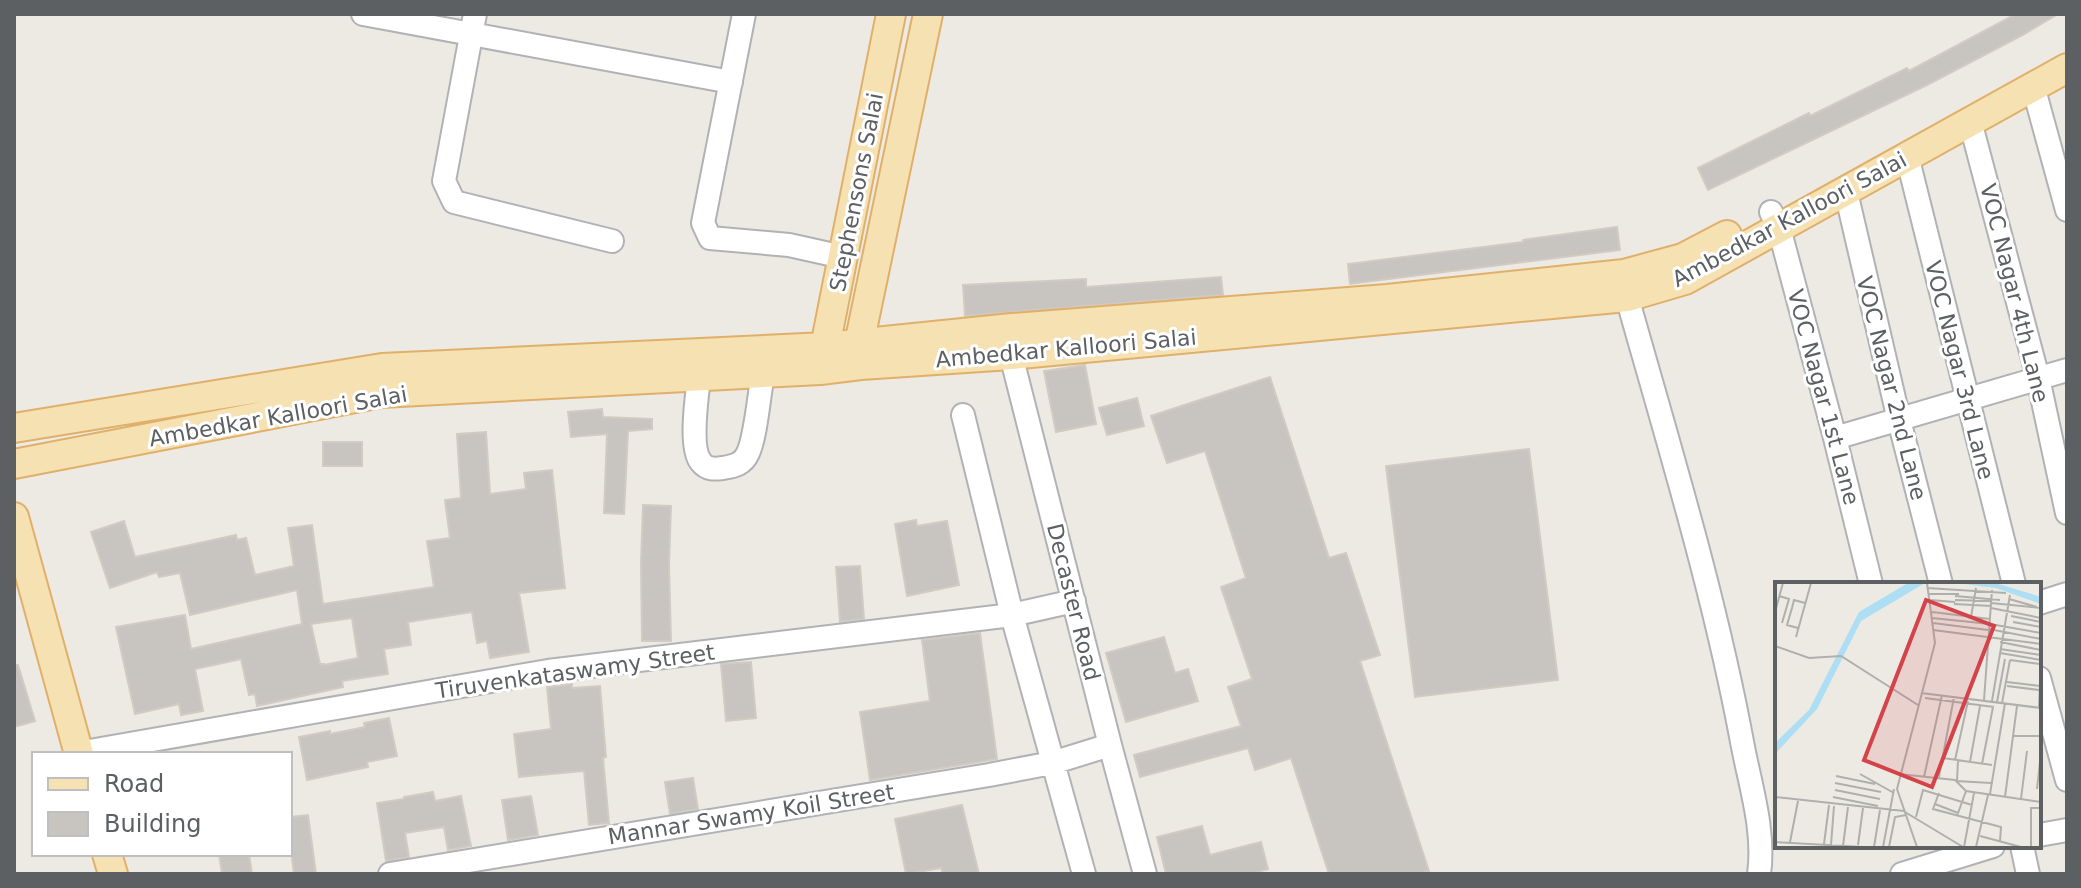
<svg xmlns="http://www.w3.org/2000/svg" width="2081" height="888" font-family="'DejaVu Sans',sans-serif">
	<rect width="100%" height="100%" fill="#edeae4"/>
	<path fill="#c8c5c1" stroke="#d1cbc3" stroke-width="2" fill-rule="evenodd" d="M 2016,14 L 2058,14 L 2021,36 L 1927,85 L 1708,190 L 1698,168 L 1809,113 L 1810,116 L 1907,68 L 1909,71 Z
		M 1617,227 L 1620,250 L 1350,284 L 1348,264 L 1523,242 L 1523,240 Z
		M 1221,277 L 1223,295 L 965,316 L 963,285 L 1086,279 L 1086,287 Z
		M 1085,365 L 1096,424 L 1056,432 L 1044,371 Z
		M 1270,377 L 1329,558 L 1346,553 L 1380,655 L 1360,661 L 1429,871 L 1418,874 L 1329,874 L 1291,758 L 1255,770 L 1248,748 L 1140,777 L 1134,755 L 1241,726 L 1228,687 L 1252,679 L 1221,587 L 1246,578 L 1205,451 L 1167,463 L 1151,416 Z
		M 1137,398 L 1144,426 L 1107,435 L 1099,408 Z
		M 602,409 L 603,417 L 652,419 L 652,429 L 628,431 L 624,514 L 604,513 L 607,434 L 571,437 L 568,412 Z
		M 486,432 L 490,494 L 526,489 L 524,473 L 552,470 L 565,588 L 519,593 L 529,652 L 490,658 L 487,641 L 477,643 L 472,612 L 408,622 L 411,645 L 384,649 L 388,674 L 342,681 L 343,687 L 257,706 L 255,694 L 249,695 L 241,659 L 195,669 L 203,711 L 181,715 L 179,704 L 135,714 L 116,627 L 185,615 L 191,649 L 302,624 L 297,590 L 190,615 L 180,573 L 159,577 L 157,572 L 110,588 L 91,532 L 124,521 L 135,557 L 236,535 L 237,540 L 246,538 L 255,575 L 294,566 L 288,528 L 312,525 L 323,604 L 434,587 L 427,541 L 450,538 L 445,500 L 461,498 L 457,434 ZM 352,618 L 358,658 L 324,665 L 324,664 L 320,664 L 311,624 Z
		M 323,442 L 362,442 L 362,466 L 323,466 Z
		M 1529,449 L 1558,680 L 1415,697 L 1386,466 Z
		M 643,505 L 671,506 L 669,565 L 671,641 L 642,641 L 641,563 Z
		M 916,520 L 917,526 L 947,521 L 959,585 L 907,596 L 895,524 Z
		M 860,566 L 864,619 L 840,622 L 836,567 Z
		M 980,633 L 997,759 L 870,780 L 860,712 L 930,701 L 922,640 Z
		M 1164,637 L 1175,673 L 1188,669 L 1198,701 L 1126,722 L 1106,653 Z
		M 751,662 L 756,718 L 726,721 L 721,664 Z
		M 14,665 L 18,665 L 35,721 L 14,727 Z
		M 572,684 L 572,688 L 600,686 L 606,757 L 603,758 L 609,823 L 589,825 L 584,771 L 519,777 L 514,734 L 551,729 L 547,687 Z
		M 389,718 L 397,756 L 367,762 L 368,767 L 307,780 L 299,737 L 330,731 L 330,734 L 365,727 L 364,723 Z
		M 693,778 L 698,809 L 670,814 L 665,782 Z
		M 433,792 L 435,801 L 461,796 L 471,846 L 448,850 L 444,827 L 405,833 L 409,857 L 386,861 L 377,803 L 404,799 L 404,797 Z
		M 531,796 L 538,835 L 508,840 L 502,800 Z
		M 962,805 L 979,874 L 943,874 L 941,868 L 906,874 L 895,819 Z
		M 308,815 L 316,874 L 294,874 L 290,843 L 290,817 Z
		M 1202,826 L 1210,855 L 1261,842 L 1268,869 L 1250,874 L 1166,874 L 1157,837 Z
		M 219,854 L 249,854 L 252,874 L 222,874 Z"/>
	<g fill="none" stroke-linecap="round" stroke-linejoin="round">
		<g stroke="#b0b2b5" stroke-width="26">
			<path id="minor" d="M 363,14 L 731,82
				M 475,14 L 444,181 L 454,202 L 612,241
				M 744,14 L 703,223 L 710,238 L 789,245 L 843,257
				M 2033,86 L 2067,210
				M 1970,121 L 2038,378 L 2067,513
				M 1907,156 L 2014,584
				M 1846,192 L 1899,420 L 1941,584
				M 1771,212 L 1779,228 L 1835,438 L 1871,584
				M 1627,297 C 1669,446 1715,595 1743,747 C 1751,788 1765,832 1759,874
				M 1011,341 L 1011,355 L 1110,745 L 1145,874
				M 699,377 C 697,396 689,448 701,462 C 707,470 715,469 723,468 C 735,466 743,464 748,453 C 756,436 759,394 763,374
				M 963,415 L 1012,615 L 1084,874
				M 1835,438 L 2067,370
				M 2039,603 L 2067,594
				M 2039,678 L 2067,780
				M 78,753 L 548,671 L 1012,615 L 1074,601
				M 2039,835 L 2067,830
				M 2022,846 L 2028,874
				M 390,874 L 989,775 L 1052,763 L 1110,745
				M 1902,874 L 1993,846"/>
		</g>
		<g stroke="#e0b06a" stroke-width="32">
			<path id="major" d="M 861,360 L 859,344 L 928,14
				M 822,362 L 891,14
				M 14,428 L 382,368 L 826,347 L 1012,328 L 1387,299 L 1624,274 L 1683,258 L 1727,235
				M 14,464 L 381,393 L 820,370 L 861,365 L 1011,355 L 1627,297 L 1685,280 L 2067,68
				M 14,517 L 79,754
				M 107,854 L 113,874"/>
		</g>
		<use href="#minor" stroke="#fff" stroke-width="22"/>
		<use href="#major" stroke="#f5e1b1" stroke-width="28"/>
	</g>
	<g text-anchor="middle" stroke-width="6" stroke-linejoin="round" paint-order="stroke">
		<g font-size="22" fill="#5c6063" stroke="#fff">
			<text transform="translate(856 192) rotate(-79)" y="8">Stephensons Salai</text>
			<text transform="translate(1789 219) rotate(-28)" y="8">Ambedkar Kalloori Salai</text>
			<text transform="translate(2015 293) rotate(76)" y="8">VOC Nagar 4th Lane</text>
			<text transform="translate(1066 348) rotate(-5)" y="8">Ambedkar Kalloori Salai</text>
			<text transform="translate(1960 370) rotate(76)" y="8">VOC Nagar 3rd Lane</text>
			<text transform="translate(1892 388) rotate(76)" y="8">VOC Nagar 2nd Lane</text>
			<text transform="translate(1824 397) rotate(75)" y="8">VOC Nagar 1st Lane</text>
			<text transform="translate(278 416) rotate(-10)" y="8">Ambedkar Kalloori Salai</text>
			<text transform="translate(1074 602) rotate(76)" y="8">Decaster Road</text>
			<text transform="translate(575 671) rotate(-8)" y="8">Tiruvenkataswamy Street</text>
			<text transform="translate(751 814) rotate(-9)" y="8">Mannar Swamy Koil Street</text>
		</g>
	</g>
	<g transform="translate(1775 582)">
		<rect width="266" height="266" fill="#edeae4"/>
		<path d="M 133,1 L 150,1 L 86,39 L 42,127 L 0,172 L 0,161 L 34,128 L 84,30 ZM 181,1 L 220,1 L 266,15 L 266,22 L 221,6 Z" fill="#addef4"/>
		<path fill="none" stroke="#afafac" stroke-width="2" d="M 152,6 L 231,11M 154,12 L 184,12M 4,14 L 14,17 L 7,41M 180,14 L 225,18M 234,17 L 262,25M 155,18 L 180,20M 180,18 L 216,19M 216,21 L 266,26M 179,22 L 216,24M 216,26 L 266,36M 0,30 L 8,1M 157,30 L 215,37M 236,34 L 266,40M 196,35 L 201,6M 157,36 L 215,42M 238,40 L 266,45M 158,41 L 213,48M 215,42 L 266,51M 23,46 L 12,43 L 17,26 L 19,18 L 30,21M 214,47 L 266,57M 158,48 L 266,62M 21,55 L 36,1M 225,60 L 266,68M 0,64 L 34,76 L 66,74 L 143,123M 225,67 L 266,73M 225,71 L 266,78M 235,78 L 265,82M 232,100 L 265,104M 232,104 L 264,108M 146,111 L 266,126M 150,116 L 219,125M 209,118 L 217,8M 217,119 L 235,13M 222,120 L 230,77M 227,121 L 235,78M 264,125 L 266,80M 238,154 L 264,154M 168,176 L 217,183M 180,178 L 193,119M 183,178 L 182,199 L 216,201M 195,180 L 205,124M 207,182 L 218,125M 85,192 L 119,211M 124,192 L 180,198 L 191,209 L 266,220M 61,194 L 100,202M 149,195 L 167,113M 164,195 L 179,115M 60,201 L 106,210M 262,207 L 266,171M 60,208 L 105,217M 164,211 L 158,227 L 226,245 L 225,259M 215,212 L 230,121M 0,215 L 129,229M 58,215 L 103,224M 230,215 L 242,124M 246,217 L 252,169M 160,222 L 183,231M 130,230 L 188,265M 182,234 L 191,209M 0,235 L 1,260M 141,235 L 148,208 L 197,223M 205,254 L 246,265M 0,260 L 88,265M 15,260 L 23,219M 49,262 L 54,223M 56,263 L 59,224M 83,263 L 88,226M 68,264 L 73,225M 99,265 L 105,228M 108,265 L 119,207M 114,265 L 120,235 L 131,233M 142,265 L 122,207 L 160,61 L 152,1M 189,265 L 199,211M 201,265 L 213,213M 256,265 L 256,226 L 266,226"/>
		<path fill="#d4434a" fill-opacity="0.15" stroke="#d4434a" stroke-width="4" d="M 151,18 L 219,44 L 157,205 L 89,178 Z"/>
		<rect width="266" height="266" fill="none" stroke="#5c6063" stroke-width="4"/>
	</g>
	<rect width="2081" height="888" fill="none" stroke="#5c6063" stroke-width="32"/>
	<rect x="32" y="752" width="260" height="104" fill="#ffffff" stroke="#bebfc1" stroke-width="2"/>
	<rect x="48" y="778" width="40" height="12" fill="#f5e1b1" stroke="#bebfc1" stroke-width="2"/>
	<text x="104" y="792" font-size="24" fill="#5c6063">Road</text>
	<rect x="48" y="812" width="40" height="24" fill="#c8c5c1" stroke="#bebfc1" stroke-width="2"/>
	<text x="104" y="832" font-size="24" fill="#5c6063">Building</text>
</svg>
